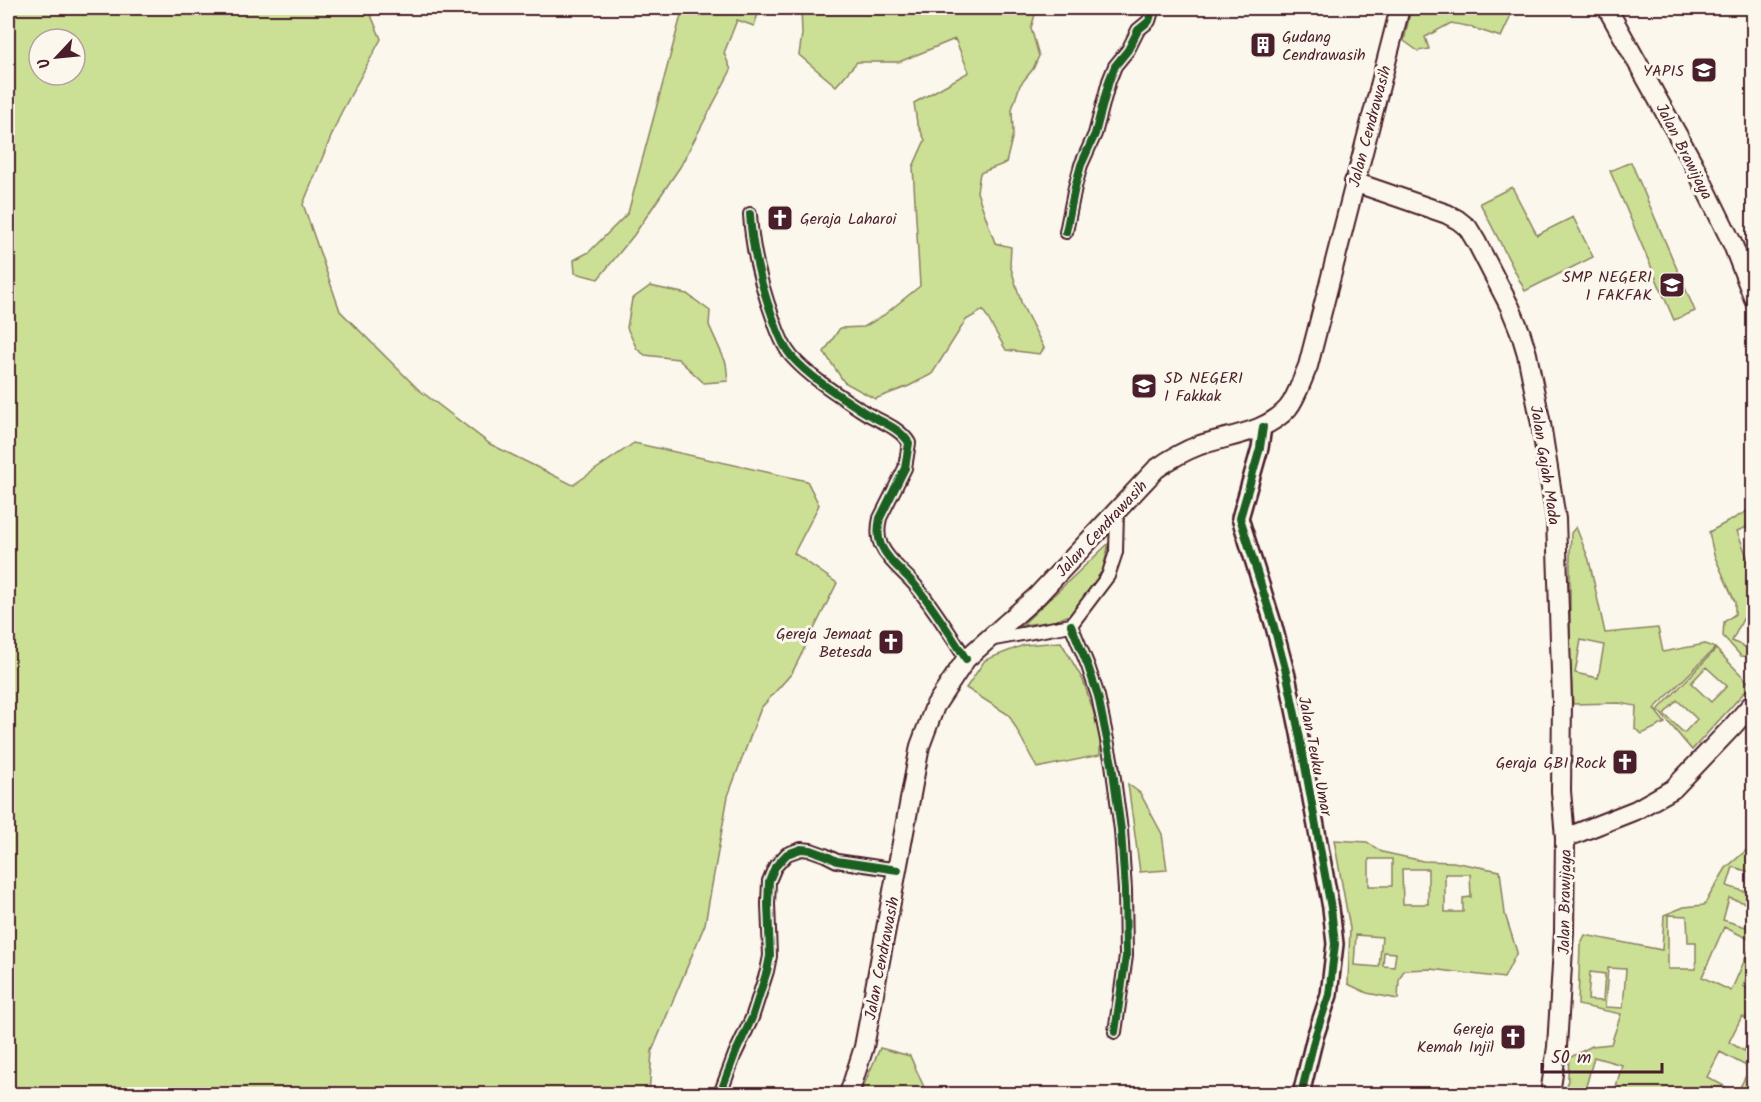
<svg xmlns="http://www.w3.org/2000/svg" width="1761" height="1102" font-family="Kalam,sans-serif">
	<rect width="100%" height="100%" fill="#fbf7ec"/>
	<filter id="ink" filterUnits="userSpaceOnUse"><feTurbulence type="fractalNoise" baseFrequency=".0167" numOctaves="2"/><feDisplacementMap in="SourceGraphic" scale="12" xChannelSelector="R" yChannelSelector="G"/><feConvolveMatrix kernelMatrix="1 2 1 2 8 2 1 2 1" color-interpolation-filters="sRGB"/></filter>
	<g filter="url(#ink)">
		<path fill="#cbe095" stroke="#8a8060" stroke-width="1.5" fill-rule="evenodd" d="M 8,8 L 368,8 L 381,39 L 341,113 L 303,204 L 340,311 L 418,389 L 490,444 L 573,485 L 634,443 L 807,481 L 819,505 L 794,553 L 837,583 L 792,673 L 761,708 L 728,796 L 705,924 L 652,1051 L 649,1094 L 8,1094 ZM 39,39 L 75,39 L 75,75 L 39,75 Z
			M 683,8 L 760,8 L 754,26 L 737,20 L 724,53 L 731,70 L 680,167 L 634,235 L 598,279 L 575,273 L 574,260 L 589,252 L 628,213 Z
			M 801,8 L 1037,8 L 1031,28 L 1039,56 L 1033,69 L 1020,85 L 1012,109 L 1013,134 L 1006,163 L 980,173 L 977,192 L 995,243 L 1011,247 L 1010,265 L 1022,305 L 1044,348 L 1040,354 L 1006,350 L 983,310 L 966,320 L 932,374 L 909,386 L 875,399 L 844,382 L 824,352 L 840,328 L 864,327 L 884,315 L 920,286 L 913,167 L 925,140 L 917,123 L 914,103 L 969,72 L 955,39 L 899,62 L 857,62 L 836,86 L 799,55 L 802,34 Z
			M 1411,8 L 1512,8 L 1509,20 L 1501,37 L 1467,26 L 1451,23 L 1425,37 L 1429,49 L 1418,51 L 1404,41 Z
			M 1631,162 L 1695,311 L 1674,320 L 1610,171 Z
			M 1512,187 L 1537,235 L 1573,217 L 1593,257 L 1525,291 L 1480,203 Z
			M 650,286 L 687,294 L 710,311 L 709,325 L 726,363 L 728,381 L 704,383 L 678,359 L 645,355 L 637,349 L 627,328 L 632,299 Z
			M 1753,508 L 1753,528 L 1752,525 L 1737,531 L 1753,572 L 1753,624 L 1743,619 L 1732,641 L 1753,651 L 1753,657 L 1741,656 L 1723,636 L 1724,622 L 1735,614 L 1735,602 L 1714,555 L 1709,532 Z
			M 1576,527 L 1589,560 L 1605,633 L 1658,628 L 1663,652 L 1705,644 L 1715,648 L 1654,709 L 1665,723 L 1642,734 L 1635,729 L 1636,706 L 1619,703 L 1573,704 L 1570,657 L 1570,554 L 1571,533 ZM 1581,640 L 1604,645 L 1598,678 L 1575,673 Z
			M 1109,543 L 1103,569 L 1076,612 L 1056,621 L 1022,625 Z
			M 1061,642 L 1083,680 L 1100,731 L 1100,755 L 1037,768 L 1009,715 L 966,688 L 985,660 L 1024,645 Z
			M 1716,649 L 1751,685 L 1692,750 L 1658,710 ZM 1706,667 L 1727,686 L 1711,702 L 1691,683 ZM 1677,700 L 1697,719 L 1684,733 L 1664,714 Z
			M 1128,784 L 1140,793 L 1162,834 L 1167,870 L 1140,872 Z
			M 1334,840 L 1367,842 L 1382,852 L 1423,861 L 1453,862 L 1500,871 L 1505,914 L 1517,952 L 1504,978 L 1431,969 L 1404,970 L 1399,980 L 1398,999 L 1367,993 L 1348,984 L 1350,928 ZM 1369,859 L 1392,859 L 1392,886 L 1369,886 ZM 1402,869 L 1428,869 L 1428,904 L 1403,904 ZM 1445,874 L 1470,874 L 1471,897 L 1463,898 L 1463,912 L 1445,912 ZM 1356,935 L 1382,937 L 1379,967 L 1354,965 ZM 1384,952 L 1396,953 L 1394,967 L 1383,966 Z
			M 1753,847 L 1753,873 L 1733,867 L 1727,886 L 1753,894 L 1753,964 L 1743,986 L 1753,991 L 1753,1022 L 1742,1016 L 1729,1042 L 1744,1051 L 1753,1033 L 1753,1094 L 1614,1094 L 1622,1065 L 1594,1057 L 1584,1094 L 1567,1094 L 1569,1058 L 1592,1046 L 1611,1044 L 1621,1014 L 1578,1005 L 1580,945 L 1585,935 L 1662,950 L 1664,915 L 1684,907 L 1704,905 L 1726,868 L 1749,848 ZM 1729,898 L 1752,905 L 1746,927 L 1723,920 ZM 1668,915 L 1687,916 L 1688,942 L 1696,942 L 1696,969 L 1668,969 ZM 1724,927 L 1753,941 L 1731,991 L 1702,977 ZM 1608,968 L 1626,969 L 1623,1008 L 1605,1007 ZM 1590,972 L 1605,974 L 1603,1001 L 1588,1000 ZM 1720,1052 L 1750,1068 L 1737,1093 L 1707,1077 Z
			M 880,1048 L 910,1056 L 927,1094 L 860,1094 Z"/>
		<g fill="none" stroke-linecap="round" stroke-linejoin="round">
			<g stroke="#4a1f2b" stroke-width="16">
				<path id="minor" d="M 750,214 C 752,251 761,286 774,321 C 778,333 783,347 792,357 C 811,378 837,394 861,410 C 877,421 899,426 909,443 L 905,468 L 880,518 C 878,527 877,536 881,545 C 888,561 904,572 915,585 C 934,608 950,634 966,659
					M 1066,232 L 1075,187 L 1081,165 L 1095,134 L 1109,81 L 1115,66 L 1128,50 L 1138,30 L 1149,21 L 1152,11 L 1151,8
					M 1071,625 L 1088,666 L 1098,696 L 1112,764 L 1121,830 L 1125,890 L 1126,956 L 1115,1032
					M 989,640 L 1071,625 L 1108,576 L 1116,552 L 1117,511
					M 720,1094 L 735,1054 L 752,1018 L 767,971 L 770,956 L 768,904 L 769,881 L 775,867 L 787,854 L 801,849 L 811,850 L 825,855 L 837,861 L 898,870"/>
			</g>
			<g stroke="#4a1f2b" stroke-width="20">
				<path id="tertiary" d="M 1263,427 L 1260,448 L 1240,518 L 1273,623 L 1287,676 L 1299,733 L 1331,908 L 1335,944 L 1329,995 L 1315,1037 L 1301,1094"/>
			</g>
			<g stroke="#4a1f2b" stroke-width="22">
				<path id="secondary" d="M 1607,8 L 1692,161 L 1733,245 L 1754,299
					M 1354,182 L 1447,214 L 1458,220 L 1468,228 L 1477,243 L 1510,307 L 1521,334 L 1527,354 L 1541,424 L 1556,519 L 1562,702 L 1561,791 L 1565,838 L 1564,932 L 1557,1047 L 1550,1094
					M 1565,838 L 1636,810 L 1673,789 L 1733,726 L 1754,702
					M 849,1094 L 864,1047 L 920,746 L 935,706 L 966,659 L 1037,596 L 1156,469 C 1170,459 1184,451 1200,445 C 1230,435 1266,433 1288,408 C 1297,397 1302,379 1308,366 L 1400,8"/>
			</g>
			<use href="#minor" stroke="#fbf7ec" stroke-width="12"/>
			<use href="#tertiary" stroke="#fbf7ec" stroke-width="15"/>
			<use href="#secondary" stroke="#fbf7ec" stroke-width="18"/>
			<g stroke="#fbf7ec" stroke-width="11">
				<path id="cycleway" d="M 750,214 C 752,251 761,286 774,321 C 778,333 783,347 792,357 C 811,378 837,394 861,410 C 877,421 899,426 909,443 L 905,468 L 880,518 C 878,527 877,536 881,545 C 888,561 904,572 915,585 C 934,608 950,634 966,659
					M 1066,232 L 1075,187 L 1081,165 L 1095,134 L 1109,81 L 1115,66 L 1128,50 L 1138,30 L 1149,21 L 1152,11 L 1151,8
					M 1263,427 L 1260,448 L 1240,518 L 1273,623 L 1287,676 L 1299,733 L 1331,908 L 1335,944 L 1329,995 L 1315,1037 L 1301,1094
					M 1071,625 L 1088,666 L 1098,696 L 1112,764 L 1121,830 L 1125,890 L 1126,956 L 1115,1032
					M 720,1094 L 735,1054 L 752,1018 L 767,971 L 770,956 L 768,904 L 769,881 L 775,867 L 787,854 L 801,849 L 811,850 L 825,855 L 837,861 L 898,870"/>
			</g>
			<use href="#cycleway" stroke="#1b5e20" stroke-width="8"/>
		</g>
	</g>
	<defs>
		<g id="building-square" transform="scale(1.35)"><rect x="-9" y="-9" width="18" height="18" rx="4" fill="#4a1f2b" stroke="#fbf7ec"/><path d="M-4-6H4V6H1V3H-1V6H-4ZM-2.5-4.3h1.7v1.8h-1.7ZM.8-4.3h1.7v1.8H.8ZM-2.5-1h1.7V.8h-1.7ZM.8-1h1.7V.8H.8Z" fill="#fff"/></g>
		<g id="school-square" transform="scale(1.35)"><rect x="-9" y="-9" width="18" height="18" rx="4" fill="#4a1f2b" stroke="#fbf7ec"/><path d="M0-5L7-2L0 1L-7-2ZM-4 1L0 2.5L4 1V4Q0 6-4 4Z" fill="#fff"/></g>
		<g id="church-square" transform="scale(1.35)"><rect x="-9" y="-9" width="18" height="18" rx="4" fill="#4a1f2b" stroke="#fbf7ec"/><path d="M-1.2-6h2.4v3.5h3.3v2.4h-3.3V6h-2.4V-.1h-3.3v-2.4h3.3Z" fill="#fff"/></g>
	</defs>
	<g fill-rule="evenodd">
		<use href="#building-square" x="1263" y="45"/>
		<use href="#school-square" x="1704" y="70"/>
		<use href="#church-square" x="780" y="218"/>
		<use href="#school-square" x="1672" y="285"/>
		<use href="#school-square" x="1144" y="386"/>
		<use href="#church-square" x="891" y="642"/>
		<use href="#church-square" x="1625" y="762"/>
		<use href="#church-square" x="1513" y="1037"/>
	</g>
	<g text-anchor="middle" stroke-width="6" stroke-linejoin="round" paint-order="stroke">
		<g font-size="16" fill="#4a1f2b" stroke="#fbf7ec" text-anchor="end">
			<text x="1282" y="42" text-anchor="start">Gudang<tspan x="1282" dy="18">Cendrawasih</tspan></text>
			<text x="1684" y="76">YAPIS</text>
			<text x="800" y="224" text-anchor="start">Geraja Laharoi</text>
			<text x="1652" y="282">SMP NEGERI<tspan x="1652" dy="18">1 FAKFAK</tspan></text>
			<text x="1164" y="383" text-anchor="start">SD NEGERI<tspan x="1164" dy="18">I Fakkak</tspan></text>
			<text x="872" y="639">Gereja Jemaat<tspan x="872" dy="18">Betesda</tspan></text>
			<text x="1606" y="768">Geraja GBI Rock</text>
			<text x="1494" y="1034">Gereja<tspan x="1494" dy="18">Kemah Injil</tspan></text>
		</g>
		<g font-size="16" fill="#4a1f2b" stroke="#fbf7ec">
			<text transform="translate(1369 126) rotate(-75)" y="6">Jalan Cendrawasih</text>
			<text transform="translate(1685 151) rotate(63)" y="6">Jalan Brawijaya</text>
			<text transform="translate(1546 465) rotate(81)" y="6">Jalan Gajah Mada</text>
			<text transform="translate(1101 528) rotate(-47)" y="6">Jalan Cendrawasih</text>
			<text transform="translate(1316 756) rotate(79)" y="6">Jalan Teuku Umar</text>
			<text transform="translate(1564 902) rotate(-89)" y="6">Jalan Brawijaya</text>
			<text transform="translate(881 958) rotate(-79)" y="6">Jalan Cendrawasih</text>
		</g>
	</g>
	<rect width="1761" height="1102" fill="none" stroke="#fbf7ec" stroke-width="30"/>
	<rect x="15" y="15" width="1731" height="1072" fill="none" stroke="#4a1f2b" stroke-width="2" filter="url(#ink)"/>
	<g transform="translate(57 57) rotate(244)"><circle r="28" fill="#fbf7ec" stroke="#b4a19f" stroke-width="1.5"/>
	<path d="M0-4.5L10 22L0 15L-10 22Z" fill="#4a1f2b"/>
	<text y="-9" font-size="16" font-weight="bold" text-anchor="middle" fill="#4a1f2b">U</text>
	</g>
	<path d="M1542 1063v9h120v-9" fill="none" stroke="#4a1f2b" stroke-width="3"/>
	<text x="1551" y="1063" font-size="18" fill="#4a1f2b" stroke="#fbf7ec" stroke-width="4.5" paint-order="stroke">50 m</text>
</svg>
